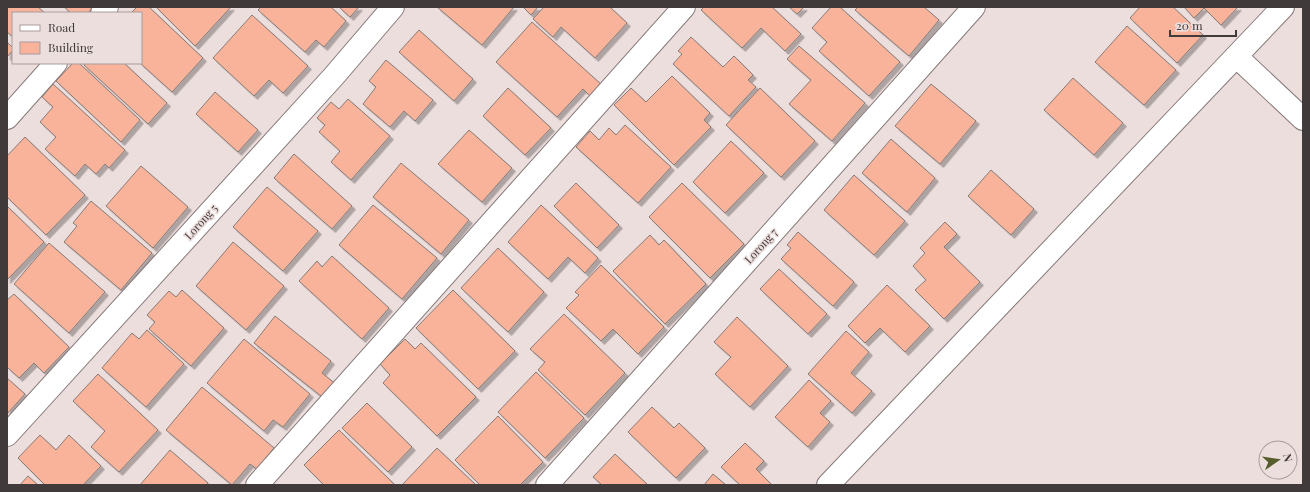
<svg xmlns="http://www.w3.org/2000/svg" width="1310" height="492" font-family="'Playfair Display',serif">
	<defs>
		<filter id="shadow"><feDropShadow dx="3.5" dy="3.5" stdDeviation="0" flood-color="#0004"/></filter>
	</defs>
	<rect width="100%" height="100%" fill="#ecdedd"/>
	<path fill="#f9b39a" stroke="#877b77" filter="url(#shadow)" d="M 7,7 L 38,7 L 45,13 L 13,13 L 13,37 L 7,32 Z
		M 64,7 L 93,7 L 88,13 L 71,13 Z
		M 137,7 L 149,7 L 203,58 L 172,92 L 140,63 L 141,13 L 131,13 Z
		M 156,7 L 231,7 L 195,46 Z
		M 261,7 L 331,7 L 346,21 L 324,47 L 316,40 L 305,52 L 258,10 Z
		M 339,7 L 359,7 L 350,17 Z
		M 437,7 L 514,7 L 482,45 Z
		M 523,7 L 538,7 L 531,15 Z
		M 544,7 L 610,7 L 627,23 L 595,58 L 561,27 L 553,37 L 533,19 Z
		M 704,7 L 772,7 L 801,34 L 785,51 L 761,28 L 742,48 L 701,10 Z
		M 789,7 L 804,7 L 797,14 Z
		M 831,7 L 840,7 L 900,62 L 869,96 L 819,51 L 827,42 L 812,28 Z
		M 858,7 L 924,7 L 939,20 L 909,56 L 855,10 Z
		M 1140,7 L 1173,7 L 1203,35 L 1177,63 L 1130,18 Z
		M 1184,7 L 1238,7 L 1221,25 L 1204,8 L 1194,18 Z
		M 252,15 L 308,66 L 283,93 L 269,80 L 254,96 L 213,58 Z
		M 532,22 L 602,85 L 591,97 L 583,89 L 557,117 L 496,62 Z
		M 1127,26 L 1176,70 L 1144,105 L 1095,62 Z
		M 419,30 L 473,79 L 454,101 L 399,52 Z
		M 691,37 L 723,67 L 734,56 L 753,75 L 748,80 L 756,87 L 729,116 L 673,64 L 682,54 L 678,51 Z
		M 7,42 L 13,48 L 13,50 L 7,57 Z
		M 799,46 L 865,103 L 832,141 L 789,104 L 811,80 L 787,59 Z
		M 386,60 L 433,100 L 415,121 L 404,111 L 390,127 L 363,104 L 376,87 L 369,81 Z
		M 73,63 L 79,63 L 140,120 L 121,142 L 56,81 Z
		M 85,63 L 124,63 L 167,103 L 148,124 L 84,65 Z
		M 672,76 L 710,113 L 704,120 L 711,127 L 674,165 L 614,105 L 631,88 L 646,102 Z
		M 1073,78 L 1123,123 L 1094,155 L 1044,110 Z
		M 53,84 L 125,150 L 109,168 L 105,164 L 96,174 L 85,164 L 75,176 L 45,149 L 56,137 L 40,122 L 53,107 L 42,97 Z
		M 931,84 L 976,121 L 940,164 L 895,126 Z
		M 508,88 L 551,128 L 525,155 L 483,116 Z
		M 760,88 L 815,141 L 781,177 L 726,125 Z
		M 215,92 L 258,130 L 238,152 L 196,114 Z
		M 348,99 L 390,136 L 351,180 L 331,162 L 340,151 L 319,132 L 325,125 L 317,118 L 331,102 L 339,109 Z
		M 625,125 L 671,167 L 638,203 L 576,147 L 590,131 L 599,140 L 609,128 L 616,135 Z
		M 469,130 L 512,168 L 482,202 L 438,164 Z
		M 25,137 L 85,195 L 46,235 L 7,197 L 7,156 Z
		M 891,139 L 935,178 L 907,212 L 862,173 Z
		M 731,141 L 764,173 L 725,213 L 693,182 Z
		M 294,154 L 352,206 L 332,229 L 274,178 Z
		M 401,163 L 469,220 L 441,254 L 373,197 Z
		M 141,166 L 188,207 L 153,248 L 106,206 Z
		M 991,170 L 1034,209 L 1011,235 L 968,196 Z
		M 854,175 L 905,221 L 874,255 L 824,210 Z
		M 576,183 L 619,225 L 597,248 L 554,206 Z
		M 682,183 L 744,244 L 710,278 L 649,217 Z
		M 267,187 L 318,231 L 283,271 L 233,227 Z
		M 91,201 L 152,253 L 121,290 L 64,242 L 77,226 L 73,223 Z
		M 373,205 L 437,258 L 402,299 L 339,245 Z
		M 541,205 L 598,258 L 585,273 L 568,257 L 548,279 L 508,242 Z
		M 7,206 L 44,242 L 7,280 Z
		M 945,222 L 957,234 L 944,247 L 980,282 L 944,319 L 915,290 L 926,280 L 913,266 L 925,253 L 920,248 Z
		M 798,232 L 854,282 L 833,306 L 781,259 L 791,248 L 787,245 Z
		M 650,235 L 659,245 L 664,240 L 706,284 L 665,324 L 613,271 Z
		M 233,242 L 284,286 L 246,330 L 196,286 Z
		M 49,243 L 105,292 L 69,333 L 14,284 Z
		M 498,248 L 544,292 L 508,332 L 461,288 Z
		M 332,256 L 389,308 L 362,339 L 299,281 L 317,261 L 322,267 Z
		M 601,265 L 664,327 L 638,354 L 613,329 L 601,341 L 566,308 L 579,295 L 575,292 Z
		M 779,269 L 827,314 L 808,334 L 760,289 Z
		M 887,285 L 930,326 L 905,352 L 880,328 L 865,343 L 848,326 Z
		M 182,290 L 224,328 L 191,366 L 149,329 L 155,322 L 147,315 L 169,291 L 176,297 Z
		M 453,290 L 515,351 L 478,389 L 416,328 Z
		M 14,294 L 69,347 L 44,373 L 34,363 L 19,378 L 7,367 L 7,300 Z
		M 564,314 L 625,373 L 585,415 L 538,370 L 545,362 L 530,349 Z
		M 275,316 L 331,361 L 322,373 L 337,385 L 326,400 L 254,343 Z
		M 737,317 L 788,366 L 750,407 L 715,374 L 731,357 L 714,342 Z
		M 147,330 L 184,364 L 146,407 L 102,368 L 132,333 L 139,339 Z
		M 846,331 L 869,352 L 851,373 L 872,391 L 852,413 L 808,374 Z
		M 244,339 L 310,394 L 283,427 L 273,420 L 264,431 L 207,383 Z
		M 405,339 L 415,349 L 421,343 L 476,397 L 437,436 L 383,383 L 390,375 L 380,364 Z
		M 536,372 L 584,418 L 545,458 L 498,412 Z
		M 98,374 L 158,430 L 119,472 L 91,447 L 105,431 L 73,401 Z
		M 7,378 L 25,394 L 7,414 Z
		M 809,380 L 831,401 L 820,413 L 830,422 L 808,447 L 775,417 Z
		M 202,387 L 274,448 L 257,469 L 250,464 L 232,485 L 166,430 Z
		M 367,403 L 412,447 L 388,472 L 342,428 Z
		M 652,407 L 674,428 L 679,423 L 705,448 L 676,478 L 628,432 Z
		M 498,416 L 543,462 L 520,485 L 480,485 L 455,460 Z
		M 339,430 L 395,485 L 324,485 L 304,465 Z
		M 40,435 L 56,450 L 69,435 L 101,466 L 83,485 L 45,485 L 18,458 Z
		M 745,443 L 764,461 L 756,469 L 772,485 L 740,485 L 721,467 Z
		M 437,448 L 476,485 L 402,485 Z
		M 170,450 L 208,483 L 206,485 L 140,485 Z
		M 615,454 L 648,485 L 602,485 L 593,477 Z
		M 713,474 L 726,485 L 704,485 Z
		M 28,476 L 38,485 L 20,485 Z"/>
	<g fill="none" stroke-linecap="round" stroke-linejoin="round">
		<g stroke="#877a7a" stroke-width="24">
			<path id="minor" d="M 102,13 L 107,7
				M 1237,57 L 1303,119
				M 7,118 L 56,63
				M 7,435 L 334,76 L 393,7
				M 257,485 L 684,7
				M 547,485 L 974,7
				M 828,485 L 1283,7"/>
		</g>
		<use href="#minor" stroke="#fff" stroke-width="22"/>
	</g>
	<g text-anchor="middle" stroke-width="3" stroke-linejoin="round" paint-order="stroke">
		<g font-size="11" fill="#403a3a" stroke="#ecdedd">
			<text transform="translate(201 222) rotate(-48)" y="4">Lorong 5</text>
			<text transform="translate(761 246) rotate(-48)" y="4">Lorong 7</text>
		</g>
	</g>
	<rect width="1310" height="492" fill="none" stroke="#403a3a" stroke-width="16"/>
	<rect x="12" y="12" width="130" height="52" fill="#ecdedd" stroke="#a79c9c"/>
	<rect x="20" y="25" width="20" height="6" fill="#ffffff" stroke="#a79c9c"/>
	<text x="48" y="32" font-size="12" fill="#403a3a">Road</text>
	<rect x="20" y="42" width="20" height="12" fill="#f9b39a" stroke="#a79c9c"/>
	<text x="48" y="52" font-size="12" fill="#403a3a">Building</text>
	<g transform="translate(1278 460) rotate(77)"><circle r="19" fill="#ecdedd" stroke="#a79c9c"/>
	<path d="M0-3L7 15L0 10L-7 15Z" fill="#575e2d"/>
	<text y="-6" font-size="11" font-weight="bold" text-anchor="middle" fill="#403a3a">N</text>
	</g>
	<path d="M1170 30v6h66v-6" fill="none" stroke="#403a3a" stroke-width="2"/>
	<text x="1176" y="30" font-size="12" fill="#403a3a" stroke="#ecdedd" stroke-width="3" paint-order="stroke">20 m</text>
</svg>
